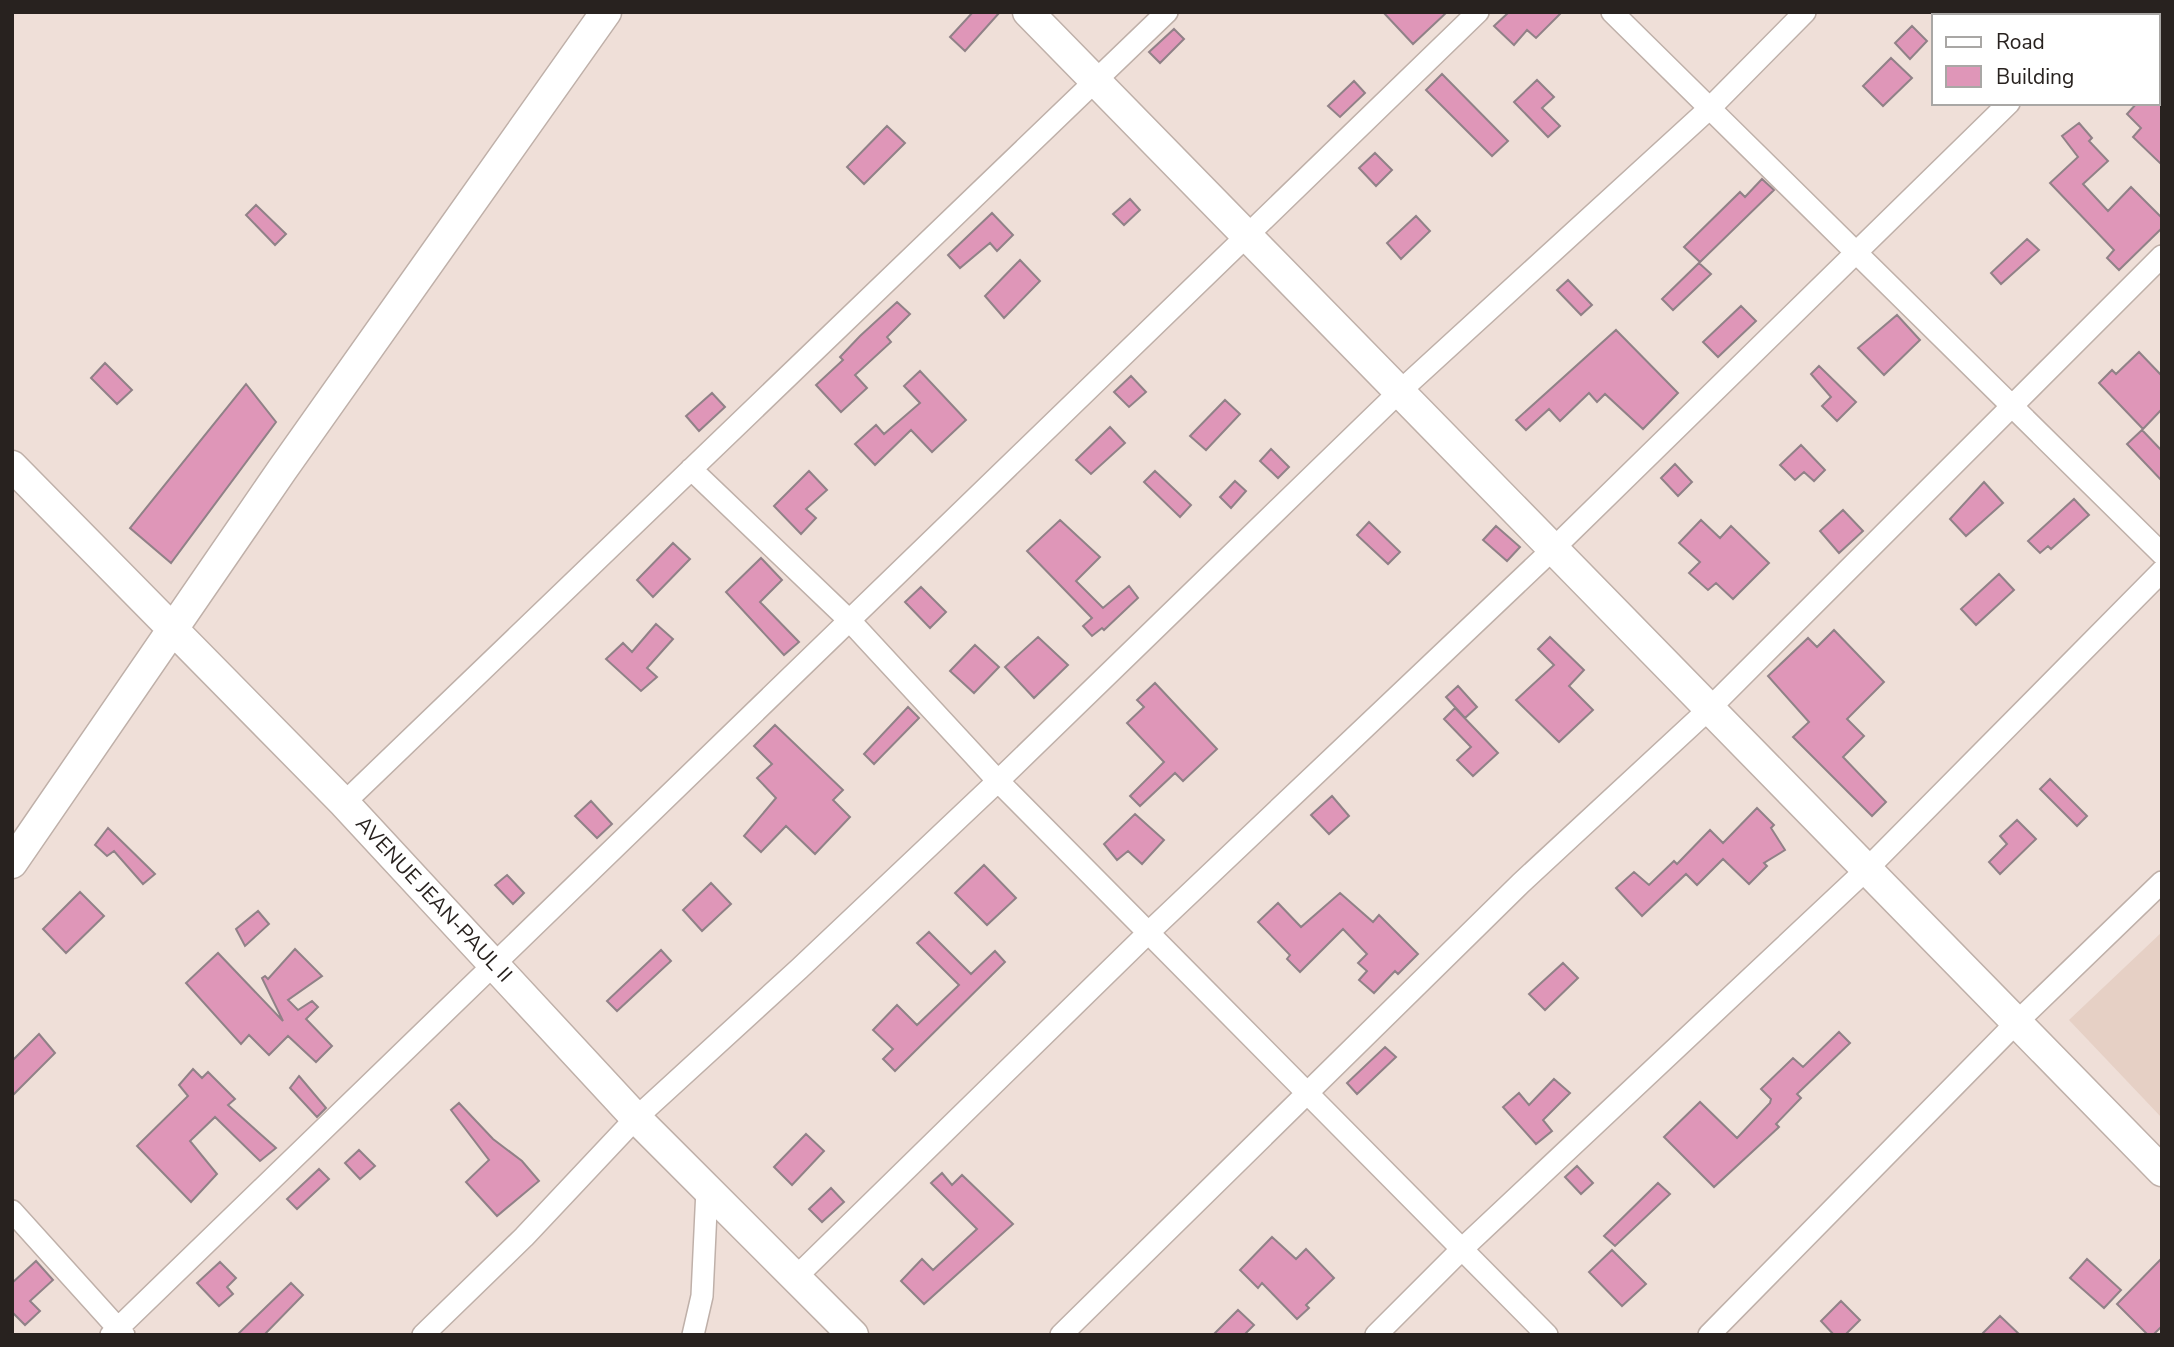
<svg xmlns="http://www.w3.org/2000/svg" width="2174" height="1347" font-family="'Nunito Sans',sans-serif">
	<rect width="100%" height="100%" fill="#efdfd8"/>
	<path fill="#e6d0c5" d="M 2162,932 L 2162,1118 L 2069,1020 Z"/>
	<path fill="#df96b8" stroke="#908187" stroke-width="2" d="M 973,12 L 1000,12 L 965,51 L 950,37 Z
		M 1383,12 L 1447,12 L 1413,44 Z
		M 1509,12 L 1562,12 L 1536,38 L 1527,30 L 1514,45 L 1494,26 Z
		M 1912,26 L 1927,41 L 1910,59 L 1895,43 Z
		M 1174,29 L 1184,39 L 1160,63 L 1149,52 Z
		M 1891,58 L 1912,78 L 1883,106 L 1863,86 Z
		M 1442,74 L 1508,141 L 1492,156 L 1426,90 Z
		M 1537,80 L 1554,97 L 1542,108 L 1560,126 L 1548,137 L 1514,102 Z
		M 1354,81 L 1365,93 L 1340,117 L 1328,106 Z
		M 2137,103 L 2162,103 L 2162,165 L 2133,137 L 2141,128 L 2127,114 Z
		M 2079,123 L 2092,138 L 2089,141 L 2108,161 L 2083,184 L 2108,211 L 2131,187 L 2162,218 L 2162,228 L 2119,270 L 2107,258 L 2114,250 L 2050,183 L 2078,157 L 2062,136 Z
		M 887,126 L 905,143 L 864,184 L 847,167 Z
		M 1375,153 L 1392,170 L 1376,186 L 1359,168 Z
		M 1762,179 L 1774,190 L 1700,262 L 1684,247 L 1740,192 L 1745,197 Z
		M 1130,199 L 1140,210 L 1124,225 L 1113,214 Z
		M 256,205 L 286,234 L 275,245 L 246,215 Z
		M 992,213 L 1013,235 L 997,251 L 990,243 L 960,268 L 948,255 Z
		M 1416,216 L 1430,231 L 1401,259 L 1387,243 Z
		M 2027,239 L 2039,250 L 2001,284 L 1991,273 Z
		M 1020,260 L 1040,281 L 1004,318 L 985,296 Z
		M 1699,263 L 1711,274 L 1673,310 L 1662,299 Z
		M 1568,280 L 1592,305 L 1581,315 L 1557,290 Z
		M 897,302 L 910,314 L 887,337 L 891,342 L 855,375 L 867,388 L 841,412 L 816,385 L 843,360 L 840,357 L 860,336 Z
		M 1741,306 L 1756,321 L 1718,357 L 1703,342 Z
		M 1897,315 L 1920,340 L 1884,375 L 1858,348 Z
		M 1616,330 L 1678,393 L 1643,429 L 1605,394 L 1597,402 L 1589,393 L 1560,421 L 1549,409 L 1526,430 L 1516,420 Z
		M 2139,352 L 2162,376 L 2162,409 L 2143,429 L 2099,383 L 2112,370 L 2116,374 Z
		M 105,363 L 132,390 L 117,404 L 91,378 Z
		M 1819,366 L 1856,402 L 1837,421 L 1822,406 L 1831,397 L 1811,374 Z
		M 920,371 L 966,420 L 932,452 L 911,430 L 875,465 L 855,444 L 876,425 L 884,434 L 920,403 L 904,386 Z
		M 1131,376 L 1146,392 L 1129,407 L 1114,392 Z
		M 246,384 L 276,422 L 171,563 L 130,528 Z
		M 712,393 L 725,407 L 699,431 L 686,416 Z
		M 1225,400 L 1240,414 L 1206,450 L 1190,436 Z
		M 1110,427 L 1125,443 L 1091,474 L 1076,460 Z
		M 2142,430 L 2162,451 L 2162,481 L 2127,444 Z
		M 1801,445 L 1825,470 L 1814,481 L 1804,472 L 1795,480 L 1780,465 Z
		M 1271,449 L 1289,467 L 1278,478 L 1260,461 Z
		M 1675,464 L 1692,482 L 1678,496 L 1661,478 Z
		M 809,471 L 827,490 L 806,509 L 816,518 L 801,534 L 774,506 Z
		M 1155,471 L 1191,505 L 1180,517 L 1144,482 Z
		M 1235,481 L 1246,491 L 1231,508 L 1220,497 Z
		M 1984,482 L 2003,503 L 1966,536 L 1950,519 Z
		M 2074,499 L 2089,515 L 2051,549 L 2048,546 L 2040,553 L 2028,541 Z
		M 1843,510 L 1863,531 L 1839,553 L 1820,531 Z
		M 1060,520 L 1100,557 L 1076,581 L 1103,608 L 1129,586 L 1138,598 L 1104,630 L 1102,628 L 1092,636 L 1083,626 L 1092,618 L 1027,551 Z
		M 1701,520 L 1720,538 L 1731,526 L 1769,563 L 1733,599 L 1716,583 L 1708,590 L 1689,573 L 1700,562 L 1679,543 Z
		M 1369,522 L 1400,552 L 1388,564 L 1357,535 Z
		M 1496,526 L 1520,547 L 1507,561 L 1483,540 Z
		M 673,543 L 690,559 L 653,597 L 637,580 Z
		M 761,558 L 782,580 L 760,602 L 799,642 L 784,655 L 726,592 Z
		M 1999,574 L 2014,590 L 1976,625 L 1961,609 Z
		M 921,587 L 946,612 L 930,628 L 905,602 Z
		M 656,624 L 673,639 L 647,668 L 657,677 L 641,691 L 606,659 L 623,643 L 632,652 Z
		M 1834,630 L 1884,682 L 1847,719 L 1864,736 L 1843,757 L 1886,802 L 1872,816 L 1793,737 L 1809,722 L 1768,676 L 1808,638 L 1817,647 Z
		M 1038,637 L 1068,665 L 1034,698 L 1005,667 Z
		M 1550,637 L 1584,670 L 1569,686 L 1593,710 L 1559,742 L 1516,700 L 1554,665 L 1538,649 Z
		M 975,645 L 999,667 L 974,693 L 950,671 Z
		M 1155,683 L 1217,749 L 1183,781 L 1175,773 L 1140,806 L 1130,796 L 1164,762 L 1127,723 L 1144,707 L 1137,700 Z
		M 1458,686 L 1477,707 L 1465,718 L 1446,697 Z
		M 908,707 L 919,718 L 874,764 L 864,754 Z
		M 1455,708 L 1498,753 L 1473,776 L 1457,760 L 1471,747 L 1444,719 Z
		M 775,725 L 843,790 L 833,800 L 850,817 L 815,854 L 786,826 L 761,852 L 744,836 L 776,798 L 757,778 L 772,764 L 754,746 Z
		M 2050,779 L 2087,816 L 2077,826 L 2040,789 Z
		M 1332,796 L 1349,816 L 1329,834 L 1311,815 Z
		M 591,801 L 612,824 L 597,838 L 575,816 Z
		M 1757,808 L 1774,825 L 1771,828 L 1785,850 L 1764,863 L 1767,866 L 1749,884 L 1723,859 L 1697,885 L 1686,874 L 1642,916 L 1616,888 L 1634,872 L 1649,885 L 1674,861 L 1677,864 L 1710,830 L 1723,843 Z
		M 1135,814 L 1164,840 L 1142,864 L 1128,851 L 1117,860 L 1104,844 Z
		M 2017,820 L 2036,839 L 2000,874 L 1989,862 L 2007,844 L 2000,836 Z
		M 108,828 L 155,874 L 143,884 L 114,851 L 107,856 L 95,845 Z
		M 984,865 L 1016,898 L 987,925 L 955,893 Z
		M 507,875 L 524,893 L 513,904 L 495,885 Z
		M 711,883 L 731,904 L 702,931 L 683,910 Z
		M 80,892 L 104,916 L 66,953 L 43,929 Z
		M 1340,893 L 1373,922 L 1379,915 L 1418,954 L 1398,974 L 1395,971 L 1374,993 L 1359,980 L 1367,971 L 1358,963 L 1367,954 L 1343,929 L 1300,972 L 1287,959 L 1290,955 L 1258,922 L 1278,903 L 1301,927 Z
		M 258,911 L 269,924 L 245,946 L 236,929 Z
		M 929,932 L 971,974 L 995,951 L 1005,962 L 895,1071 L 883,1059 L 893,1049 L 873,1030 L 897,1005 L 917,1025 L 959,985 L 917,943 Z
		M 295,949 L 322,976 L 288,1000 L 298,1010 L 312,1001 L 318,1007 L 306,1019 L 332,1046 L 316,1062 L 288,1036 L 269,1055 L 249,1035 L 241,1044 L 186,983 L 218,953 L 283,1021 L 262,978 L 265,976 L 268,979 Z
		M 661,950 L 671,961 L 617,1011 L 607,1001 Z
		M 1563,963 L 1578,978 L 1545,1010 L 1529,994 Z
		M 1839,1032 L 1850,1043 L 1797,1094 L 1801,1098 L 1776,1124 L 1779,1127 L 1714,1187 L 1664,1137 L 1700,1102 L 1737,1138 L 1770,1103 L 1771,1099 L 1761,1089 L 1793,1058 L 1803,1067 Z
		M 39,1034 L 55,1053 L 12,1096 L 12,1061 Z
		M 1385,1047 L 1396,1057 L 1357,1094 L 1347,1083 Z
		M 193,1069 L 202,1078 L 208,1072 L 235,1099 L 228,1105 L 276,1148 L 260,1161 L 215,1117 L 190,1141 L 217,1174 L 191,1202 L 137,1146 L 188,1096 L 179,1085 Z
		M 299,1076 L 326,1108 L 317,1117 L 290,1088 Z
		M 1554,1079 L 1570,1093 L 1543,1120 L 1552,1131 L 1536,1144 L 1503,1107 L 1519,1093 L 1529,1105 Z
		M 459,1103 L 493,1139 L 522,1161 L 539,1181 L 497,1216 L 466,1182 L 489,1160 L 451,1110 Z
		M 806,1134 L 824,1151 L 792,1185 L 774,1167 Z
		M 359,1150 L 375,1166 L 360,1179 L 345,1163 Z
		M 1577,1166 L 1593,1183 L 1581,1194 L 1565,1177 Z
		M 319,1169 L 329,1179 L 297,1209 L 287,1199 Z
		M 942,1173 L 952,1185 L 962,1175 L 1013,1224 L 924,1304 L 901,1281 L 922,1259 L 933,1270 L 977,1229 L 931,1183 Z
		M 1658,1183 L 1670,1194 L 1615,1246 L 1604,1236 Z
		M 831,1188 L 844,1202 L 822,1222 L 809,1209 Z
		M 1272,1237 L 1296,1259 L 1306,1249 L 1334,1278 L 1306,1305 L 1309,1308 L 1297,1319 L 1262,1283 L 1258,1288 L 1240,1270 Z
		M 1612,1250 L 1646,1284 L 1622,1306 L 1589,1272 Z
		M 2162,1258 L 2162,1326 L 2153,1335 L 2148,1335 L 2117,1304 Z
		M 2087,1259 L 2121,1290 L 2104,1308 L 2070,1278 Z
		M 36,1261 L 53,1280 L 30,1301 L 40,1311 L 25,1325 L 14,1314 L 12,1316 L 12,1283 Z
		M 220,1262 L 236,1278 L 227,1287 L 233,1294 L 219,1306 L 197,1283 Z
		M 291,1283 L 303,1295 L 264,1335 L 237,1335 Z
		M 1841,1301 L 1860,1320 L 1845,1335 L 1834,1335 L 1821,1321 Z
		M 1238,1310 L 1254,1325 L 1244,1335 L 1213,1335 Z
		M 2000,1316 L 2020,1335 L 1981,1335 Z"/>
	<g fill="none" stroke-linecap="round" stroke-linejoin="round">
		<g stroke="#bfb0a9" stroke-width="24">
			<path id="street" d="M 1612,12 L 2162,554
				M 2099,16 L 2102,12
				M 691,469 L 851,622 L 998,781 L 1547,1335
				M 344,803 L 1167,12
				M 12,1211 L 124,1335
				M 796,1277 L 1148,933 L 1552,550 L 2009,103
				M 111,1335 L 1478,12
				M 423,1335 L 524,1237 L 636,1118 L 799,969 L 998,781 L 1398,393 L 1711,107 L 1805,12
				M 693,1335 L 702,1296 L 707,1189
				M 1061,1335 L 1521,883 L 1709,709 L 2162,256
				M 1376,1335 L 1462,1249 L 1867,869 L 2162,571
				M 1709,1335 L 2017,1022 L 2162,882"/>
		</g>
		<g stroke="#bfb0a9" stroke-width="33">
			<path id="secondary" d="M 1028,12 L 2162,1171
				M 12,466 L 344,803 L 636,1118 L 853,1335
				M 12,863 L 282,470 L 606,12"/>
		</g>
		<use href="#street" stroke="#fff" stroke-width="21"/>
		<use href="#secondary" stroke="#fff" stroke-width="30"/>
	</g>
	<g text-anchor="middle" stroke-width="7" stroke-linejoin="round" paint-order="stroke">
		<g font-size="21" fill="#28221f" stroke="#fff">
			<text transform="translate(434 899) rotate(47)" y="7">AVENUE JEAN-PAUL II</text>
		</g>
	</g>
	<rect width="2174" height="1347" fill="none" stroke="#28221f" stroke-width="28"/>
	<rect x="1932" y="14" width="228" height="91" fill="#ffffff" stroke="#a9a7a5" stroke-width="2"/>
	<rect x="1946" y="37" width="35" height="10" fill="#ffffff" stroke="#a9a7a5" stroke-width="2"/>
	<text x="1996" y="49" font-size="21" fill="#28221f">Road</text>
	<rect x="1946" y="66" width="35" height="21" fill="#df96b8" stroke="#a9a7a5" stroke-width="2"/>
	<text x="1996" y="84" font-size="21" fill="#28221f">Building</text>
</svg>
